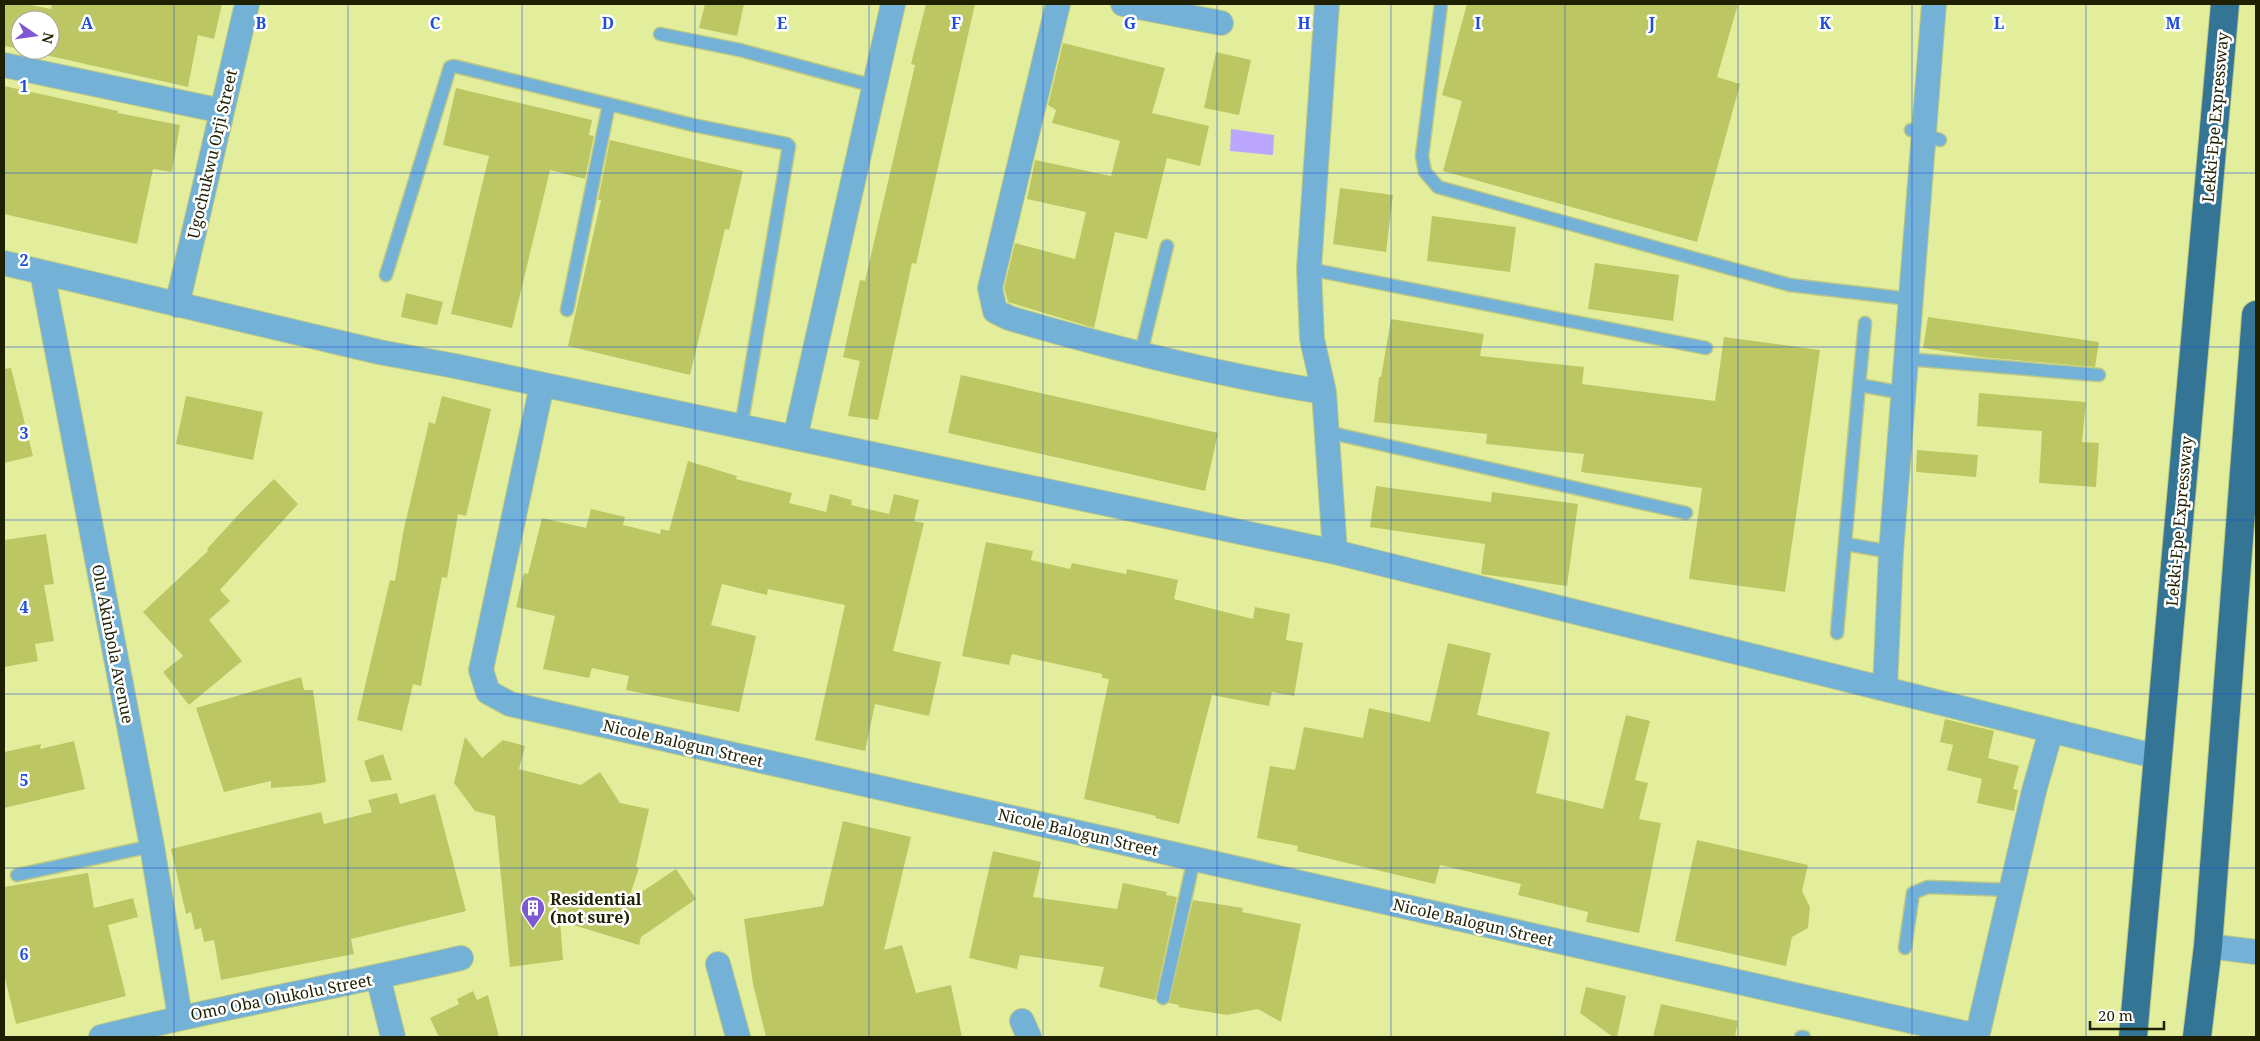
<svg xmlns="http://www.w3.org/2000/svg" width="2260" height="1041" font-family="'Noto Serif',serif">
	<rect width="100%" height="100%" fill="#e3ee9d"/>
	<path fill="#bca7ff" d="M 1231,129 L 1274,135 L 1273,155 L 1230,151 Z"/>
	<path fill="#bcc764" d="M 4,4 L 25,4 L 51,9 L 52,4 L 222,4 L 214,39 L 198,35 L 188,87 L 23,50 L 50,50 L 50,20 L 20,20 L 20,49 L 4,46 Z
		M 705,4 L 744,4 L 737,36 L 699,28 Z
		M 926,4 L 975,4 L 916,264 L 912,263 L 878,420 L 848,416 L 860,361 L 843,357 L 860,280 L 865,281 L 915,65 L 911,64 Z
		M 1467,4 L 1738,4 L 1717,77 L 1740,84 L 1697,242 L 1443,171 L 1462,101 L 1442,95 Z
		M 1063,43 L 1165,68 L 1152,113 L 1209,126 L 1200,166 L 1167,158 L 1147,239 L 1115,232 L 1094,328 L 1008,302 L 1004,288 L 1015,243 L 1075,259 L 1086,212 L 1027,199 L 1035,160 L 1111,176 L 1120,141 L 1052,123 L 1056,110 L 1048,105 Z
		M 1216,52 L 1251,60 L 1239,115 L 1204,108 Z
		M 4,86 L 118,111 L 118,113 L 180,125 L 172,172 L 153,169 L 137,244 L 4,214 Z
		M 456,88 L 592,120 L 589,135 L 594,136 L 585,179 L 550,170 L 512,328 L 451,314 L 489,156 L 443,145 Z
		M 610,140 L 743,171 L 729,230 L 725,229 L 690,375 L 568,346 L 601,200 L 598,200 Z
		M 1340,188 L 1393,195 L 1386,252 L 1333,244 Z
		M 1432,216 L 1516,227 L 1510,272 L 1427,261 Z
		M 1595,263 L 1679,275 L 1673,321 L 1588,309 Z
		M 406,293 L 443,302 L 437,325 L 401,317 Z
		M 1928,317 L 2099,342 L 2095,367 L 1981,357 L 1923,348 Z
		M 1391,319 L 1484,334 L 1480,356 L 1584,367 L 1582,384 L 1715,401 L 1724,337 L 1820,350 L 1785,592 L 1689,579 L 1702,488 L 1581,472 L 1584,454 L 1486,444 L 1487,434 L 1374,422 L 1379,377 L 1381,377 Z
		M 11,368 L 33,456 L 4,463 L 4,369 Z
		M 961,375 L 1218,433 L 1205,491 L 948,433 Z
		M 1979,393 L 2086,402 L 2082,442 L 2099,443 L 2096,487 L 2039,483 L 2042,431 L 1977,426 Z
		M 186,396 L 263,412 L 253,460 L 176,444 Z
		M 442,396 L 491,409 L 466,516 L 458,514 L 447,578 L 442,577 L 421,686 L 413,684 L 402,731 L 357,720 L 390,580 L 395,581 L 403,533 L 429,422 L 435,424 Z
		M 1917,450 L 1978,455 L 1976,477 L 1916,472 Z
		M 688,461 L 737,476 L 736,479 L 792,493 L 789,503 L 826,512 L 830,494 L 852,500 L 851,505 L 889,514 L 894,494 L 919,500 L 914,521 L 924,523 L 893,651 L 941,662 L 929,716 L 875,704 L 865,751 L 815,740 L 845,605 L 768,589 L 767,595 L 722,584 L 711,625 L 756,636 L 739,712 L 626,690 L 629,676 L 592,668 L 589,678 L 543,669 L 555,616 L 516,607 L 524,573 L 528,574 L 542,518 L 586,528 L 591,509 L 625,517 L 623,525 L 660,534 L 661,529 L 669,531 Z
		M 274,479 L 298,504 L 220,590 L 230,601 L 209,620 L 242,661 L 189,705 L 163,672 L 183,656 L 143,612 L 208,551 L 207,549 L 239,514 Z
		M 1376,486 L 1491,502 L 1492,492 L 1578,504 L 1567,586 L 1481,574 L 1485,544 L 1370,527 Z
		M 46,534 L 54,584 L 44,585 L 54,641 L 35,644 L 38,661 L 4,667 L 4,540 Z
		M 986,542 L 1033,551 L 1031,560 L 1070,569 L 1072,563 L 1126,574 L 1127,569 L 1178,580 L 1174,599 L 1253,619 L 1255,607 L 1290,614 L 1286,640 L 1303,643 L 1294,696 L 1272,692 L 1269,706 L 1212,695 L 1179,824 L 1155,818 L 1156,816 L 1084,799 L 1109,679 L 1102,678 L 1102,674 L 1012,654 L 1009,665 L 962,656 Z
		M 1448,643 L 1491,653 L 1477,715 L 1550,732 L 1536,793 L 1603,809 L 1626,715 L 1650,721 L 1635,780 L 1648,783 L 1639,819 L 1661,823 L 1639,933 L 1586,922 L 1588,912 L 1518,895 L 1521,884 L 1440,865 L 1435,884 L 1297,851 L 1298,846 L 1257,838 L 1270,766 L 1295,770 L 1304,727 L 1363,738 L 1369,708 L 1430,722 Z
		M 301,677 L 304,690 L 313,690 L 326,782 L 311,785 L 271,788 L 271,781 L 224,792 L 196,708 Z
		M 1945,719 L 1994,731 L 1988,758 L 2019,766 L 2013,789 L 2018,790 L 2014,811 L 1977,803 L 1982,779 L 1947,770 L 1953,745 L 1940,742 Z
		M 465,737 L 482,758 L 503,740 L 525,746 L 519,769 L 581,785 L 600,772 L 620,803 L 649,809 L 636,867 L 639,868 L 628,901 L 676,869 L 696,899 L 641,937 L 639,945 L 560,921 L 563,960 L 510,967 L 495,816 L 475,811 L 454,783 Z
		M 74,741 L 85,789 L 4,808 L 4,752 L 41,744 L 40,749 Z
		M 383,754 L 392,780 L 371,782 L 364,761 Z
		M 397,793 L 400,804 L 435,794 L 466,911 L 351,939 L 354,954 L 221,980 L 214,940 L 204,942 L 201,928 L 195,930 L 191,912 L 186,914 L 171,849 L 321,812 L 324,824 L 372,812 L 368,800 Z
		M 843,821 L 911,837 L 884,950 L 902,945 L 916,993 L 951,985 L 962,1037 L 766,1037 L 753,984 L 744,919 L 823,906 Z
		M 1697,840 L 1808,865 L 1802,891 L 1810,907 L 1808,928 L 1792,937 L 1786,966 L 1675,941 Z
		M 993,851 L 1041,862 L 1033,897 L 1117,909 L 1123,883 L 1167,892 L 1166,895 L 1177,897 L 1155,1000 L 1099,987 L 1104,967 L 1020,955 L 1017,969 L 969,958 Z
		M 88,873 L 94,908 L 133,898 L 138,917 L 108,925 L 126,996 L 16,1024 L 4,974 L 4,887 Z
		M 1193,900 L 1243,908 L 1242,912 L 1301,924 L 1281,1022 L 1258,1009 L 1227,1015 L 1178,1007 L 1179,1005 L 1169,1003 Z
		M 1586,987 L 1626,996 L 1617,1037 L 1613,1037 L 1580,1013 Z
		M 473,991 L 477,1000 L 488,995 L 499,1037 L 439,1037 L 430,1018 L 459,1004 L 457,999 Z
		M 1661,1004 L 1738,1021 L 1735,1037 L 1653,1037 Z"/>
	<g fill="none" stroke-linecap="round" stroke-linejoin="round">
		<g stroke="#c0c981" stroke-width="15">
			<path id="service" d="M 1441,4 L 1422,156 L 1425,172 L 1438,187 L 1790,285 L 1910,299
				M 660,34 L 740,50 L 874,86
				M 1911,130 L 1940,140
				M 1309,269 L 1706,348
				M 386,275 L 450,67 L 454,66 L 609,104
				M 567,310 L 609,104 L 693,125 L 787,144 L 789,146 L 741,427
				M 1141,353 L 1167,246
				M 1907,359 L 2099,375
				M 1859,385 L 1865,323
				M 1327,432 L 1686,513
				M 1846,544 L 1891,552
				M 1837,633 L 1859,385 L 1903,393
				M 17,875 L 152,846
				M 1905,948 L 1913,893 L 1928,887 L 2011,890
				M 1163,998 L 1194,859
				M 1801,1037 L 1804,1037"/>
		</g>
		<g stroke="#c0c981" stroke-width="26">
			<path id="minor" d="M 1058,4 L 990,288 L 995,311 L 1009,318 C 1110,348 1220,375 1324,392
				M 1123,4 L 1221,23
				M 1327,4 L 1309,269 L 1312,339 L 1324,392 L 1335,552
				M 4,65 L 222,111
				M 4,263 L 379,352 L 455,366 L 1335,552 L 2158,757
				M 42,272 L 152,846 L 180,1017
				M 177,305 L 247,4
				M 542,385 L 481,670 L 488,692 L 510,704 L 1977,1036
				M 795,438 L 893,4
				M 1885,688 L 1891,552 L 1934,4
				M 2208,946 L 2256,952
				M 718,964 L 738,1037
				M 378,977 L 393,1037
				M 1022,1021 L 1029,1037
				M 101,1037 C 220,1007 341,986 461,958
				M 1977,1037 L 2034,791 L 2051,731"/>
		</g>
		<g stroke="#c0c981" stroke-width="30">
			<path id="trunk" d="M 2133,1037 L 2225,4
				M 2197,1037 L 2208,946 L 2256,315"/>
		</g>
		<use href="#service" stroke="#73b2d6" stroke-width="12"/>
		<use href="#minor" stroke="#73b2d6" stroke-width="24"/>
		<use href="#trunk" stroke="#347596" stroke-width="28"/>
	</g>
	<path fill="none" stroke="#1d4ed8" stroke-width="1" stroke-opacity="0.55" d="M 174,4 L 174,1037M 348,4 L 348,1037M 522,4 L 522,1037M 695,4 L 695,1037M 869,4 L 869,1037M 1043,4 L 1043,1037M 1217,4 L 1217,1037M 1391,4 L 1391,1037M 1565,4 L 1565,1037M 1738,4 L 1738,1037M 1912,4 L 1912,1037M 2086,4 L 2086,1037M 4,173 L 2256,173M 4,347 L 2256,347M 4,520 L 2256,520M 4,694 L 2256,694M 4,868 L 2256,868"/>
	<defs>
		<g id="building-pin" transform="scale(1.25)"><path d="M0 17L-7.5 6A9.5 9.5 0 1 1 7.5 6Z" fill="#7f59d3" stroke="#fff"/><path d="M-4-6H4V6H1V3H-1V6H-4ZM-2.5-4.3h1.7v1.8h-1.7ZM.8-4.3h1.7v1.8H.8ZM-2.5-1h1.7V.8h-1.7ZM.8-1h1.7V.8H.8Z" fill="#fff"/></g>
	</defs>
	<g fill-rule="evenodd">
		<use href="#building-pin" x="533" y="908"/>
	</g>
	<g text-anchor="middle" stroke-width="5" stroke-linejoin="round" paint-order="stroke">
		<g font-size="16" fill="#1e2001" stroke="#fff">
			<text transform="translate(2215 117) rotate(-85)" y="6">Lekki-Epe Expressway</text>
			<text transform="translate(212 154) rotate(-77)" y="6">Ugochukwu Orji Street</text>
			<text transform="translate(2179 521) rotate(-85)" y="6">Lekki-Epe Expressway</text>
			<text transform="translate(113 644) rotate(79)" y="6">Olu Akinbola Avenue</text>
			<text transform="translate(683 743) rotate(13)" y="6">Nicole Balogun Street</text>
			<text transform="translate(1078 832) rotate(13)" y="6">Nicole Balogun Street</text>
			<text transform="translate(1473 922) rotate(13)" y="6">Nicole Balogun Street</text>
			<text transform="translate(281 997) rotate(-11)" y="6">Omo Oba Olukolu Street</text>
		</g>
		<g font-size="16" font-weight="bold" fill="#1e2001" stroke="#fff" text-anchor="start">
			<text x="550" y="905">Residential<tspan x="550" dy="18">(not sure)</tspan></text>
		</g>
	</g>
	<g font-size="16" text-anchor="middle" font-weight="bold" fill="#1d4ed8" stroke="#fff" stroke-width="5" stroke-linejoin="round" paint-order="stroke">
		<text x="87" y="29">A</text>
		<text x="261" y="29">B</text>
		<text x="435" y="29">C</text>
		<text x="608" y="29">D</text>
		<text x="782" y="29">E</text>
		<text x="956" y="29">F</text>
		<text x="1130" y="29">G</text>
		<text x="1304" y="29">H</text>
		<text x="1478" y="29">I</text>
		<text x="1652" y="29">J</text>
		<text x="1825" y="29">K</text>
		<text x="1999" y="29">L</text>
		<text x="2173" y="29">M</text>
		<text x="24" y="92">1</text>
		<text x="24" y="266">2</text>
		<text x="24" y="439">3</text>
		<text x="24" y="613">4</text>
		<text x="24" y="786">5</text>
		<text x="24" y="960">6</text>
	</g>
	<rect width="2260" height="1041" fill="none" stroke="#1e2001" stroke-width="10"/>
	<g transform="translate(35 35) rotate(103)"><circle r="24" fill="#ffffff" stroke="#a5a699"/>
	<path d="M0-4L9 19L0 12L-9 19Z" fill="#7f59d3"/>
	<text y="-8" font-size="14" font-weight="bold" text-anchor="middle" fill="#1e2001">N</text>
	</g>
	<path d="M2090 1021v8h74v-8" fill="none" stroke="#1e2001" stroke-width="2.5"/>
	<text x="2098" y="1021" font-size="15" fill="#1e2001" stroke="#ffffff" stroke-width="4" paint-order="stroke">20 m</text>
</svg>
